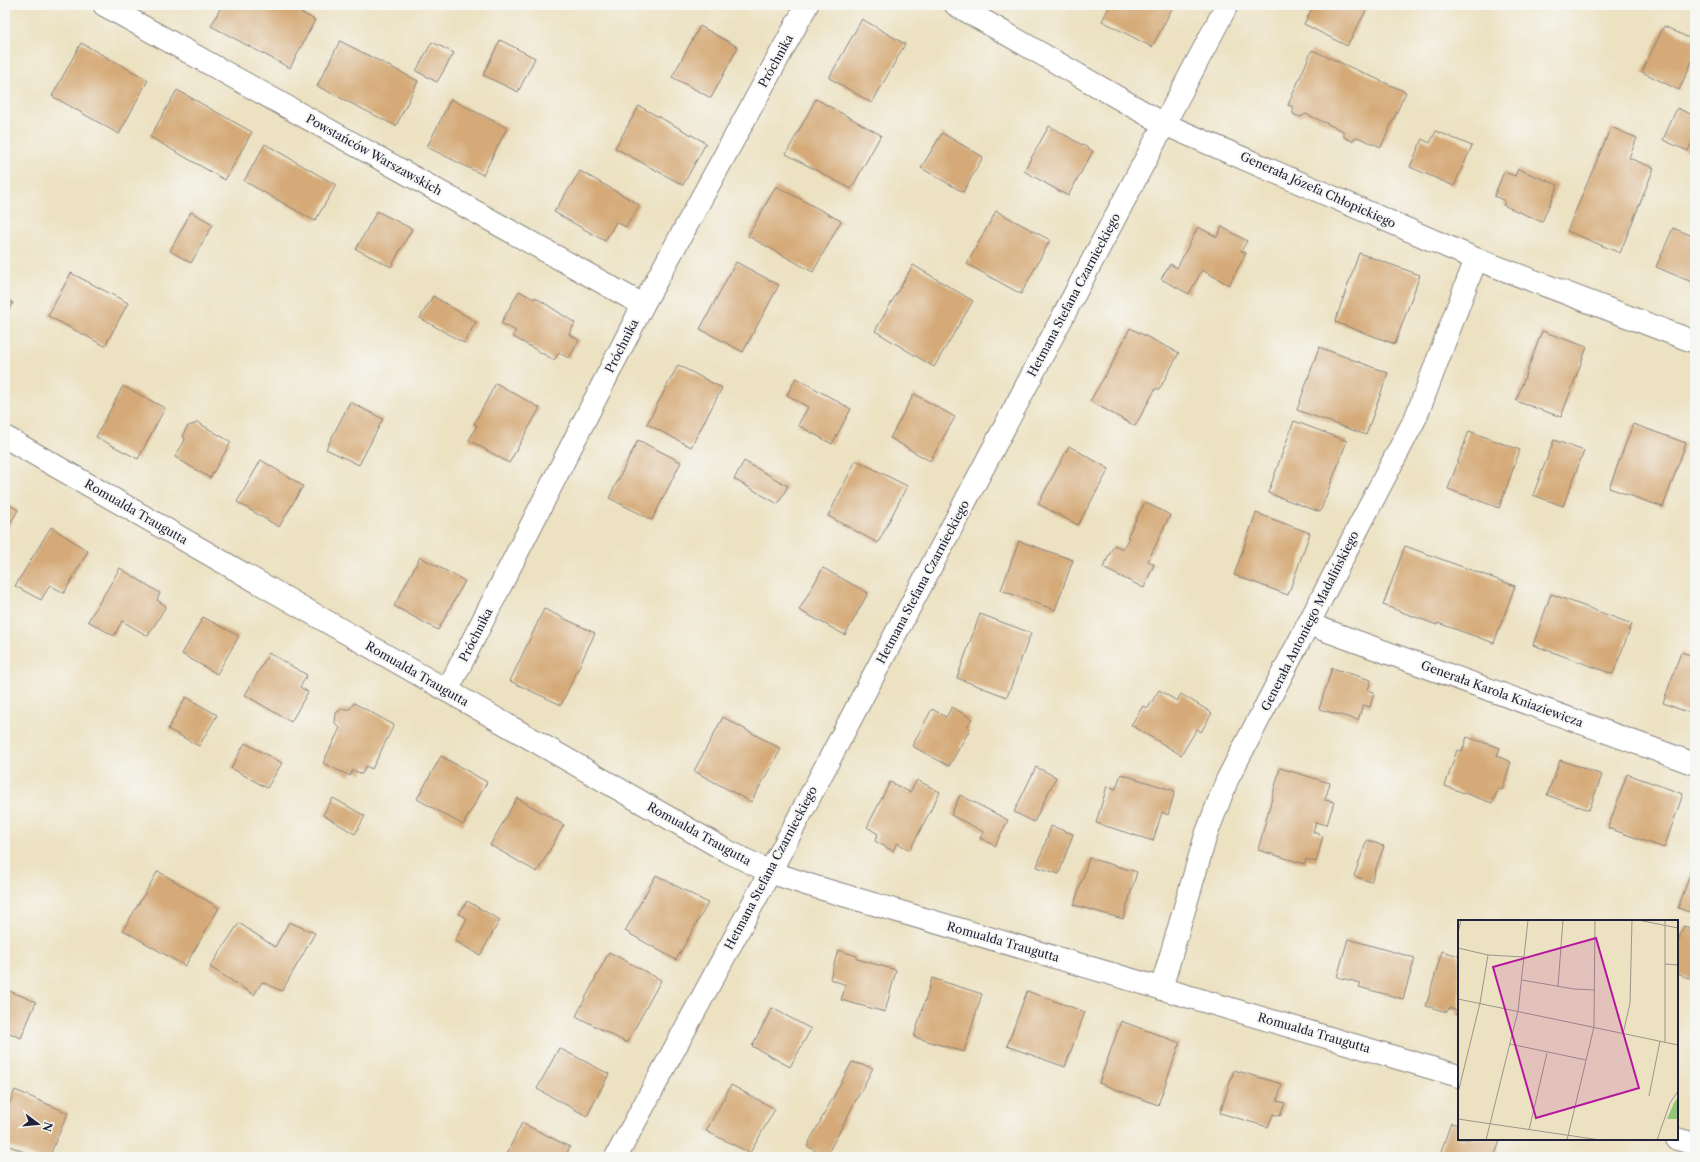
<svg xmlns="http://www.w3.org/2000/svg" width="1700" height="1162" font-family="'Libre Caslon Text',serif">
	<rect width="100%" height="100%" fill="#f6f6f2"/>
	<filter id="ink" filterUnits="userSpaceOnUse"><feTurbulence type="fractalNoise" baseFrequency=".025" numOctaves="2"/><feDisplacementMap in="SourceGraphic" scale="8" xChannelSelector="R" yChannelSelector="G"/><feConvolveMatrix kernelMatrix="1 2 1 2 8 2 1 2 1" color-interpolation-filters="sRGB"/></filter>
	<filter id="wash" filterUnits="userSpaceOnUse"><feTurbulence type="fractalNoise" baseFrequency=".012" numOctaves="4" result="noise"/><feDisplacementMap in="SourceGraphic" scale="16" xChannelSelector="R" yChannelSelector="G"/><feGaussianBlur stdDeviation="0.9" result="paint"/><feColorMatrix in="noise" values="0 0 0 0 0 0 0 0 0 0 0 0 0 0 0 0 0 1.4 0 .05"/><feComposite in="paint" operator="in"/></filter>
	<g filter="url(#wash)">
		<rect width="100%" height="100%" fill="#ece1c1"/>
		<g id="blocks">
			<path fill="#d5aa78" d="M 222,5 L 287,5 L 315,20 L 290,68 L 211,26 Z
				M 301,5 L 316,5 L 313,11 Z
				M 1110,5 L 1174,5 L 1152,47 L 1102,21 Z
				M 1314,5 L 1369,5 L 1347,46 L 1304,24 Z
				M 862,19 L 905,44 L 872,103 L 829,78 Z
				M 700,26 L 738,47 L 711,98 L 672,77 Z
				M 1664,26 L 1695,41 L 1695,55 L 1679,90 L 1642,72 Z
				M 500,40 L 535,58 L 518,92 L 483,75 Z
				M 340,41 L 418,81 L 396,126 L 317,86 Z
				M 432,42 L 454,53 L 437,82 L 416,71 Z
				M 81,43 L 148,80 L 119,134 L 52,96 Z
				M 1312,50 L 1406,92 L 1381,147 L 1357,137 L 1352,141 L 1344,137 L 1343,131 L 1306,114 L 1300,117 L 1293,114 L 1293,107 L 1288,105 Z
				M 177,90 L 252,132 L 225,180 L 150,137 Z
				M 451,99 L 507,128 L 483,175 L 427,147 Z
				M 816,99 L 881,135 L 851,189 L 786,154 Z
				M 639,106 L 706,143 L 683,185 L 615,148 Z
				M 1677,108 L 1695,116 L 1695,135 L 1688,151 L 1663,140 Z
				M 1049,126 L 1093,151 L 1068,196 L 1024,171 Z
				M 1611,127 L 1637,138 L 1629,158 L 1654,168 L 1620,253 L 1567,231 Z
				M 1436,131 L 1472,146 L 1454,186 L 1410,167 L 1422,139 L 1430,143 Z
				M 942,133 L 983,157 L 963,192 L 921,168 Z
				M 265,144 L 336,185 L 315,221 L 244,181 Z
				M 1518,169 L 1558,185 L 1542,222 L 1503,205 L 1505,201 L 1494,196 L 1504,172 L 1515,176 Z
				M 580,171 L 640,205 L 626,227 L 616,222 L 605,241 L 554,212 Z
				M 776,186 L 841,221 L 813,272 L 748,236 Z
				M 377,211 L 412,229 L 391,267 L 356,249 Z
				M 996,211 L 1050,240 L 1021,294 L 967,264 Z
				M 191,212 L 213,224 L 191,263 L 170,251 Z
				M 1198,227 L 1217,237 L 1222,227 L 1247,241 L 1241,251 L 1246,253 L 1229,285 L 1202,270 L 1189,294 L 1161,279 L 1170,264 L 1177,268 Z
				M 1673,228 L 1695,237 L 1695,280 L 1694,283 L 1656,267 Z
				M 1359,253 L 1420,275 L 1395,344 L 1335,322 Z
				M 736,262 L 779,285 L 743,352 L 700,329 Z
				M 913,265 L 973,301 L 934,367 L 875,331 Z
				M 71,273 L 128,303 L 105,346 L 48,316 Z
				M 519,291 L 534,299 L 535,297 L 575,323 L 569,334 L 579,340 L 569,358 L 559,353 L 554,360 L 512,336 L 516,331 L 501,323 Z
				M 433,296 L 476,322 L 464,343 L 420,318 Z
				M 5,298 L 13,303 L 5,317 Z
				M 1130,328 L 1179,353 L 1159,390 L 1156,388 L 1135,426 L 1090,401 L 1112,364 Z
				M 1542,331 L 1587,347 L 1561,417 L 1516,401 Z
				M 1319,347 L 1388,373 L 1366,435 L 1297,410 Z
				M 678,365 L 722,388 L 691,447 L 647,424 Z
				M 796,378 L 851,409 L 832,444 L 798,425 L 808,407 L 787,395 Z
				M 496,383 L 540,408 L 509,463 L 469,440 L 477,425 L 474,424 Z
				M 123,386 L 165,408 L 138,459 L 96,437 Z
				M 914,394 L 955,417 L 930,461 L 890,438 Z
				M 350,402 L 383,419 L 359,465 L 326,449 Z
				M 1294,421 L 1347,441 L 1320,512 L 1268,493 Z
				M 197,422 L 231,442 L 210,478 L 175,457 L 185,440 L 183,434 L 188,426 L 195,424 Z
				M 1633,424 L 1686,443 L 1663,507 L 1609,488 Z
				M 1469,431 L 1520,450 L 1499,508 L 1448,489 Z
				M 638,440 L 681,462 L 652,520 L 609,498 Z
				M 1554,440 L 1584,451 L 1563,506 L 1533,495 Z
				M 1069,446 L 1109,469 L 1078,525 L 1038,504 Z
				M 261,460 L 303,486 L 279,527 L 237,502 Z
				M 856,460 L 907,486 L 878,543 L 828,516 Z
				M 744,461 L 788,486 L 778,504 L 734,479 Z
				M 5,502 L 18,510 L 5,533 Z
				M 1145,502 L 1170,515 L 1148,561 L 1154,564 L 1144,588 L 1103,568 L 1114,545 L 1123,549 L 1129,537 L 1127,537 Z
				M 1256,513 L 1310,533 L 1288,595 L 1234,575 Z
				M 51,527 L 88,551 L 64,593 L 50,585 L 41,600 L 15,586 Z
				M 1019,541 L 1073,560 L 1055,610 L 1001,590 Z
				M 1405,546 L 1515,586 L 1494,643 L 1438,623 L 1437,625 L 1383,605 Z
				M 420,557 L 465,581 L 438,630 L 394,606 Z
				M 120,568 L 160,593 L 157,600 L 166,606 L 148,636 L 122,621 L 114,636 L 88,621 Z
				M 823,568 L 868,593 L 845,635 L 799,610 Z
				M 1551,594 L 1632,624 L 1613,674 L 1533,645 Z
				M 544,609 L 595,633 L 561,705 L 510,681 Z
				M 980,614 L 1031,633 L 1007,697 L 957,678 Z
				M 203,617 L 239,636 L 217,674 L 182,654 Z
				M 1681,652 L 1695,657 L 1695,715 L 1663,703 Z
				M 269,653 L 307,675 L 300,687 L 308,692 L 291,722 L 245,695 Z
				M 1332,668 L 1371,680 L 1368,690 L 1374,692 L 1370,707 L 1363,705 L 1358,720 L 1319,709 Z
				M 1159,690 L 1177,701 L 1181,694 L 1212,713 L 1201,732 L 1197,729 L 1181,755 L 1131,725 L 1143,706 L 1148,708 Z
				M 186,697 L 217,715 L 199,746 L 168,729 Z
				M 354,703 L 394,725 L 372,769 L 366,766 L 362,774 L 353,770 L 350,776 L 323,763 L 340,728 L 335,723 L 336,713 L 342,709 L 350,709 Z
				M 952,707 L 972,719 L 967,727 L 970,729 L 949,766 L 912,746 L 932,709 L 946,717 Z
				M 723,717 L 781,749 L 751,802 L 694,771 Z
				M 1467,737 L 1500,748 L 1497,756 L 1511,762 L 1502,790 L 1498,789 L 1492,803 L 1445,786 L 1457,750 L 1462,751 Z
				M 245,743 L 282,763 L 267,788 L 231,768 Z
				M 441,756 L 487,782 L 463,825 L 417,799 Z
				M 1560,760 L 1602,775 L 1589,810 L 1547,795 Z
				M 1036,767 L 1056,777 L 1034,822 L 1014,812 Z
				M 1280,768 L 1330,783 L 1325,800 L 1334,802 L 1327,825 L 1316,822 L 1313,832 L 1323,836 L 1316,862 L 1306,859 L 1305,864 L 1258,850 Z
				M 1121,774 L 1175,791 L 1168,815 L 1162,812 L 1153,841 L 1096,823 L 1107,786 L 1116,789 Z
				M 1627,774 L 1683,794 L 1664,848 L 1608,828 Z
				M 917,780 L 940,792 L 910,850 L 897,843 L 893,851 L 875,841 L 878,834 L 867,827 L 890,782 L 910,792 Z
				M 960,795 L 1008,820 L 995,846 L 980,838 L 984,832 L 951,815 Z
				M 333,798 L 365,816 L 355,834 L 323,815 Z
				M 517,798 L 564,825 L 537,872 L 490,845 Z
				M 1051,826 L 1073,834 L 1059,874 L 1037,867 Z
				M 1367,840 L 1384,846 L 1371,882 L 1354,876 Z
				M 1089,858 L 1137,872 L 1123,919 L 1074,905 Z
				M 1695,861 L 1695,914 L 1678,908 Z
				M 158,871 L 219,908 L 185,966 L 123,930 Z
				M 656,875 L 708,903 L 676,960 L 625,931 Z
				M 467,901 L 500,920 L 480,955 L 455,941 L 467,919 L 459,914 Z
				M 289,922 L 315,933 L 282,991 L 262,982 L 254,995 L 210,967 L 239,923 L 275,947 Z
				M 1684,926 L 1695,930 L 1695,980 L 1677,974 L 1677,943 Z
				M 1348,939 L 1415,958 L 1403,999 L 1359,987 L 1361,983 L 1337,977 Z
				M 838,950 L 857,956 L 857,959 L 896,970 L 885,1012 L 841,1000 L 846,985 L 830,979 Z
				M 1442,951 L 1459,956 L 1459,1016 L 1456,1015 L 1457,1011 L 1449,1008 L 1447,1012 L 1426,1006 Z
				M 609,952 L 661,980 L 627,1043 L 576,1016 Z
				M 932,978 L 982,994 L 964,1052 L 914,1037 Z
				M 5,989 L 36,1002 L 21,1038 L 5,1031 Z
				M 1027,991 L 1085,1012 L 1065,1067 L 1007,1046 Z
				M 772,1008 L 811,1029 L 790,1067 L 752,1046 Z
				M 1121,1021 L 1180,1043 L 1158,1105 L 1099,1083 Z
				M 559,1048 L 609,1074 L 587,1116 L 537,1089 Z
				M 852,1062 L 873,1068 L 826,1157 L 807,1146 Z
				M 1234,1070 L 1282,1084 L 1277,1101 L 1285,1103 L 1280,1116 L 1273,1114 L 1268,1127 L 1220,1113 Z
				M 731,1085 L 775,1109 L 750,1153 L 706,1131 Z
				M 15,1090 L 68,1113 L 49,1157 L 36,1157 L 5,1144 L 5,1114 Z
				M 522,1123 L 570,1147 L 565,1157 L 505,1157 Z
				M 1451,1123 L 1459,1125 L 1459,1139 L 1495,1139 L 1500,1141 L 1494,1157 L 1439,1157 Z"/>
		</g>
	</g>
	<g filter="url(#ink)">
		<use href="#blocks" fill-opacity="0" stroke="#87827e" stroke-width="1"/>
		<g fill="none" stroke-linecap="round" stroke-linejoin="round">
			<g stroke="#87827e" stroke-width="24">
				<path id="minor" d="M 104,5 L 643,305
					M 956,5 L 1164,124 L 1476,259 L 1695,342
					M 5,437 L 725,850 L 770,872 L 809,885 L 1459,1076
					M 1308,624 L 1695,764
					M 447,691 L 643,305 L 807,5
					M 1161,989 L 1206,835 L 1227,780 L 1416,417 L 1476,259
					M 1677,1139 L 1695,1144
					M 616,1157 L 770,872 L 1227,5"/>
			</g>
			<use href="#minor" stroke="#fff" stroke-width="22"/>
		</g>
	</g>
	<g text-anchor="middle" stroke-width="4" stroke-linejoin="round" paint-order="stroke">
		<g font-size="12" fill="#22223b" stroke="#f6f6f2">
			<text transform="translate(776 61) rotate(-61)" y="4">Próchnika</text>
			<text transform="translate(374 155) rotate(29)" y="4">Powstańców Warszawskich</text>
			<text transform="translate(1318 190) rotate(24)" y="4">Generała Józefa Chłopickiego</text>
			<text transform="translate(1074 295) rotate(-62)" y="4">Hetmana Stefana Czarnieckiego</text>
			<text transform="translate(622 346) rotate(-63)" y="4">Próchnika</text>
			<text transform="translate(136 512) rotate(30)" y="4">Romualda Traugutta</text>
			<text transform="translate(923 582) rotate(-62)" y="4">Hetmana Stefana Czarnieckiego</text>
			<text transform="translate(1310 621) rotate(-63)" y="4">Generała Antoniego Madalińskiego</text>
			<text transform="translate(476 635) rotate(-63)" y="4">Próchnika</text>
			<text transform="translate(417 674) rotate(30)" y="4">Romualda Traugutta</text>
			<text transform="translate(1502 694) rotate(20)" y="4">Generała Karola Kniaziewicza</text>
			<text transform="translate(699 834) rotate(29)" y="4">Romualda Traugutta</text>
			<text transform="translate(771 868) rotate(-62)" y="4">Hetmana Stefana Czarnieckiego</text>
			<text transform="translate(1003 942) rotate(16)" y="4">Romualda Traugutta</text>
			<text transform="translate(1314 1033) rotate(16)" y="4">Romualda Traugutta</text>
		</g>
	</g>
	<g transform="translate(1458 920)">
		<rect width="220" height="220" fill="#ece1c1"/>
		<path d="M 220,177 L 220,199 L 209,199 L 216,183 Z" fill="#93c677"/>
		<path fill="none" stroke="#9b958b" stroke-width="1" d="M 180,0 L 220,8M 0,13 L 3,0M 0,28 L 30,35 L 66,37M 207,44 L 220,45M 64,60 L 116,69 L 137,70M 100,66 L 105,0M 0,79 L 220,125M 165,114 L 172,83 L 174,0M 207,122 L 207,0M 52,124 L 128,140M 0,173 L 22,83 L 30,35M 191,176 L 202,121M 0,199 L 142,220M 71,210 L 89,133M 28,220 L 60,91 L 70,0M 109,220 L 136,107 L 137,0M 199,220 L 212,183 L 220,171"/>
		<path fill="#b5179e" fill-opacity="0.15" stroke="#b5179e" stroke-width="2" d="M 138,18 L 181,168 L 78,198 L 35,47 Z"/>
		<rect width="220" height="220" fill="none" stroke="#22223b" stroke-width="2"/>
	</g>
	<rect width="1700" height="1162" fill="none" stroke="#f6f6f2" stroke-width="20"/>
	<g transform="translate(38 1124) rotate(106)" stroke="#f6f6f2" stroke-width="3" paint-order="stroke">
	<path d="M0-3L7 15L0 10L-7 15Z" fill="#22223b"/>
	<text y="-6" font-size="11" font-weight="bold" text-anchor="middle" fill="#22223b">N</text>
	</g>
</svg>
